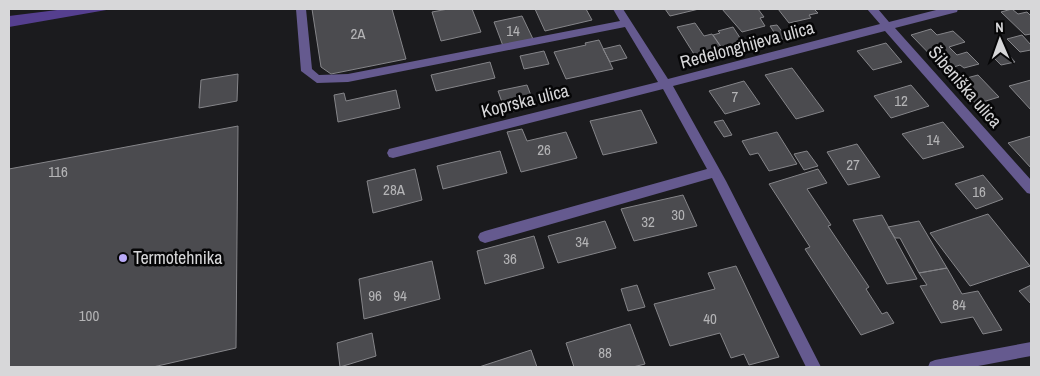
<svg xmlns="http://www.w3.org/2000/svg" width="1040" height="376" font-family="'Archivo Narrow',sans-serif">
	<rect width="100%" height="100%" fill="#1b1b1e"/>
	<path fill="#553f8f" d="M 65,9 L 112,9 L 9,27 L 9,16 Z"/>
	<path fill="#4b4b4f" stroke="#858589" d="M 312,9 L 392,9 L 406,59 L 331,74 L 321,67 Z
		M 448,9 L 472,9 L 481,32 L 441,41 L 432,12 Z
		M 535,9 L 586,9 L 592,20 L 545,31 Z
		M 665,9 L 699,9 L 670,16 Z
		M 722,9 L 758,9 L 764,17 L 760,18 L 765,26 L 742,32 Z
		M 778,9 L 814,9 L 818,13 L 809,15 L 811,18 L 789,23 Z
		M 1012,9 L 1018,14 L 1027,12 L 1031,16 L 1031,34 L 1025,35 L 1001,12 Z
		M 522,16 L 533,39 L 503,46 L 494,22 Z
		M 695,23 L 704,36 L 712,34 L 725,53 L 697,59 L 677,27 Z
		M 777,25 L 787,38 L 779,40 L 770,26 Z
		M 733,27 L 746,47 L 731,51 L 728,46 L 722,48 L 713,35 L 720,33 L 718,31 Z
		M 931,29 L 937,35 L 953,31 L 965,42 L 949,47 L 957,55 L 967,52 L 979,64 L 964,68 L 960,65 L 945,70 L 911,35 Z
		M 1022,35 L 1031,45 L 1031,50 L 1020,52 L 1007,39 Z
		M 599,40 L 613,69 L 566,79 L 554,52 L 586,45 L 585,43 Z
		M 886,43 L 902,62 L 873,70 L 857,51 Z
		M 620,45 L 627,58 L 610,62 L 603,49 Z
		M 544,51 L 549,64 L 524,69 L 520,56 Z
		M 1006,52 L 1015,62 L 1001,65 L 992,56 Z
		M 490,62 L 495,78 L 436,91 L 431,75 Z
		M 792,68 L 824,111 L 796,119 L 765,75 Z
		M 238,74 L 237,101 L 199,108 L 201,80 Z
		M 978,75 L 999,97 L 976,104 L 955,81 Z
		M 1031,80 L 1031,110 L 1009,86 Z
		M 744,81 L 760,104 L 725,114 L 709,91 Z
		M 527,85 L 535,106 L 506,113 L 498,91 Z
		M 911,85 L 929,106 L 891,118 L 874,96 Z
		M 396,90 L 400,108 L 338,122 L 334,95 L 344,93 L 346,101 Z
		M 641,110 L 657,143 L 603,155 L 590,121 Z
		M 723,120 L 732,135 L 724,137 L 714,122 Z
		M 943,122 L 964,147 L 923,159 L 902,134 Z
		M 238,126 L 236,348 L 153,367 L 9,367 L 9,169 Z
		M 522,129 L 527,141 L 566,132 L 577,158 L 521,172 L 507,132 Z
		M 777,132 L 797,164 L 769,171 L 758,153 L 750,155 L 742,141 Z
		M 1031,136 L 1031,168 L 1008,143 Z
		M 857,144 L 880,177 L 848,185 L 827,152 Z
		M 500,151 L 507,173 L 443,189 L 437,166 Z
		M 807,151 L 818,166 L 804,170 L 794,154 Z
		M 415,169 L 422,200 L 373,213 L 367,181 Z
		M 818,169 L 827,183 L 807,189 L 831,225 L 828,226 L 869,287 L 866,289 L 882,314 L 887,312 L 894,323 L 861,335 L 805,249 L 810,247 L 769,184 Z
		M 983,175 L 1003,199 L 976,209 L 955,184 Z
		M 683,195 L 697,226 L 634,241 L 621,209 Z
		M 988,214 L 1030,266 L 970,286 L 930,233 Z
		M 882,215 L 917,279 L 887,284 L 853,220 Z
		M 605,221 L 616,248 L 558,263 L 548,236 Z
		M 919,221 L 947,268 L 919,273 L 900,238 L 895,238 L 888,227 Z
		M 534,236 L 544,268 L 485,284 L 477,251 Z
		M 432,261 L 440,299 L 364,319 L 359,279 Z
		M 736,266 L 779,357 L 749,365 L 744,354 L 731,358 L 720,333 L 670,346 L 654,304 L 715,289 L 708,273 Z
		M 947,268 L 962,294 L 978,291 L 1002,330 L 983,334 L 973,317 L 941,323 L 920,286 L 927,285 L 919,273 Z
		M 637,285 L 645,307 L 628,311 L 621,289 Z
		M 1031,285 L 1031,304 L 1019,291 Z
		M 630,324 L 645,364 L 633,367 L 574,367 L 566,343 Z
		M 372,333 L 376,356 L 340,367 L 337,343 Z
		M 531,350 L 537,367 L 479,367 Z"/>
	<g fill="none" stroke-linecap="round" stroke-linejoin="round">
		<path fill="#655a8f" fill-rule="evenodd" d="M 296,9 L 306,9 L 312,69 L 319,75 L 348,74 L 620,21 L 613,9 L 623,9 L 668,79 L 880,24 L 867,9 L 878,9 L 889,22 L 940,9 L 958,9 L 957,12 L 895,28 L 1031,180 L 1031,194 L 1027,193 L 885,31 L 673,86 L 726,181 L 821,367 L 806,367 L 712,178 L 485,243 L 480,241 L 478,237 L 480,233 L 485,231 L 707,169 L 663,89 L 393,158 L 389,157 L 387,153 L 389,149 L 393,148 L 658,82 L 625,27 L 348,82 L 317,83 L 301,71 Z
			M 1031,342 L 1031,356 L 973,367 L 928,367 L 930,362 L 935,360 Z"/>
	</g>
	<circle fill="#b9aaf7" stroke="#060607" stroke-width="2" cx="123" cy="258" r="5"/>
	<g text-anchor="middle" stroke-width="5" stroke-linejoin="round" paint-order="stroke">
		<g font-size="15" fill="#b4b4b6">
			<text x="513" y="36">14</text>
			<text x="358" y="39">2A</text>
			<text x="735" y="102">7</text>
			<text x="901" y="106">12</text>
			<text x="933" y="145">14</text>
			<text x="544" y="155">26</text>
			<text x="853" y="170">27</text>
			<text x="58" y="177">116</text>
			<text x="394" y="195">28A</text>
			<text x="979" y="197">16</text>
			<text x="678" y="220">30</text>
			<text x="648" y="227">32</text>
			<text x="582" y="247">34</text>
			<text x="510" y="264">36</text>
			<text x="375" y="301">96</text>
			<text x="400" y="301">94</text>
			<text x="959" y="310">84</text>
			<text x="89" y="321">100</text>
			<text x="710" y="324">40</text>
			<text x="605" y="358">88</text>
		</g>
		<g font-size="18" fill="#d7d7d9" stroke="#060607">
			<text transform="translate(747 45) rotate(-15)" y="6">Redelonghijeva ulica</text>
			<text transform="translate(965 87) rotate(49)" y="6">Šibeniška ulica</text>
			<text transform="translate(525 101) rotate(-14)" y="6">Koprska ulica</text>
		</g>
		<g font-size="18" fill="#d7d7d9" stroke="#060607" text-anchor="start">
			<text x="133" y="264">Termotehnika</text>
		</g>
	</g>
	<rect width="1040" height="376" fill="none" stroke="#d7d7d9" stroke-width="20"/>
	<g transform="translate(1000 40) rotate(358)" stroke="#060607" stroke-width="4" paint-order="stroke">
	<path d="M0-4L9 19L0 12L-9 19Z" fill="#d7d7d9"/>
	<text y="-8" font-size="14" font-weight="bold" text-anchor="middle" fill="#d7d7d9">N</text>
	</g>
</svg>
